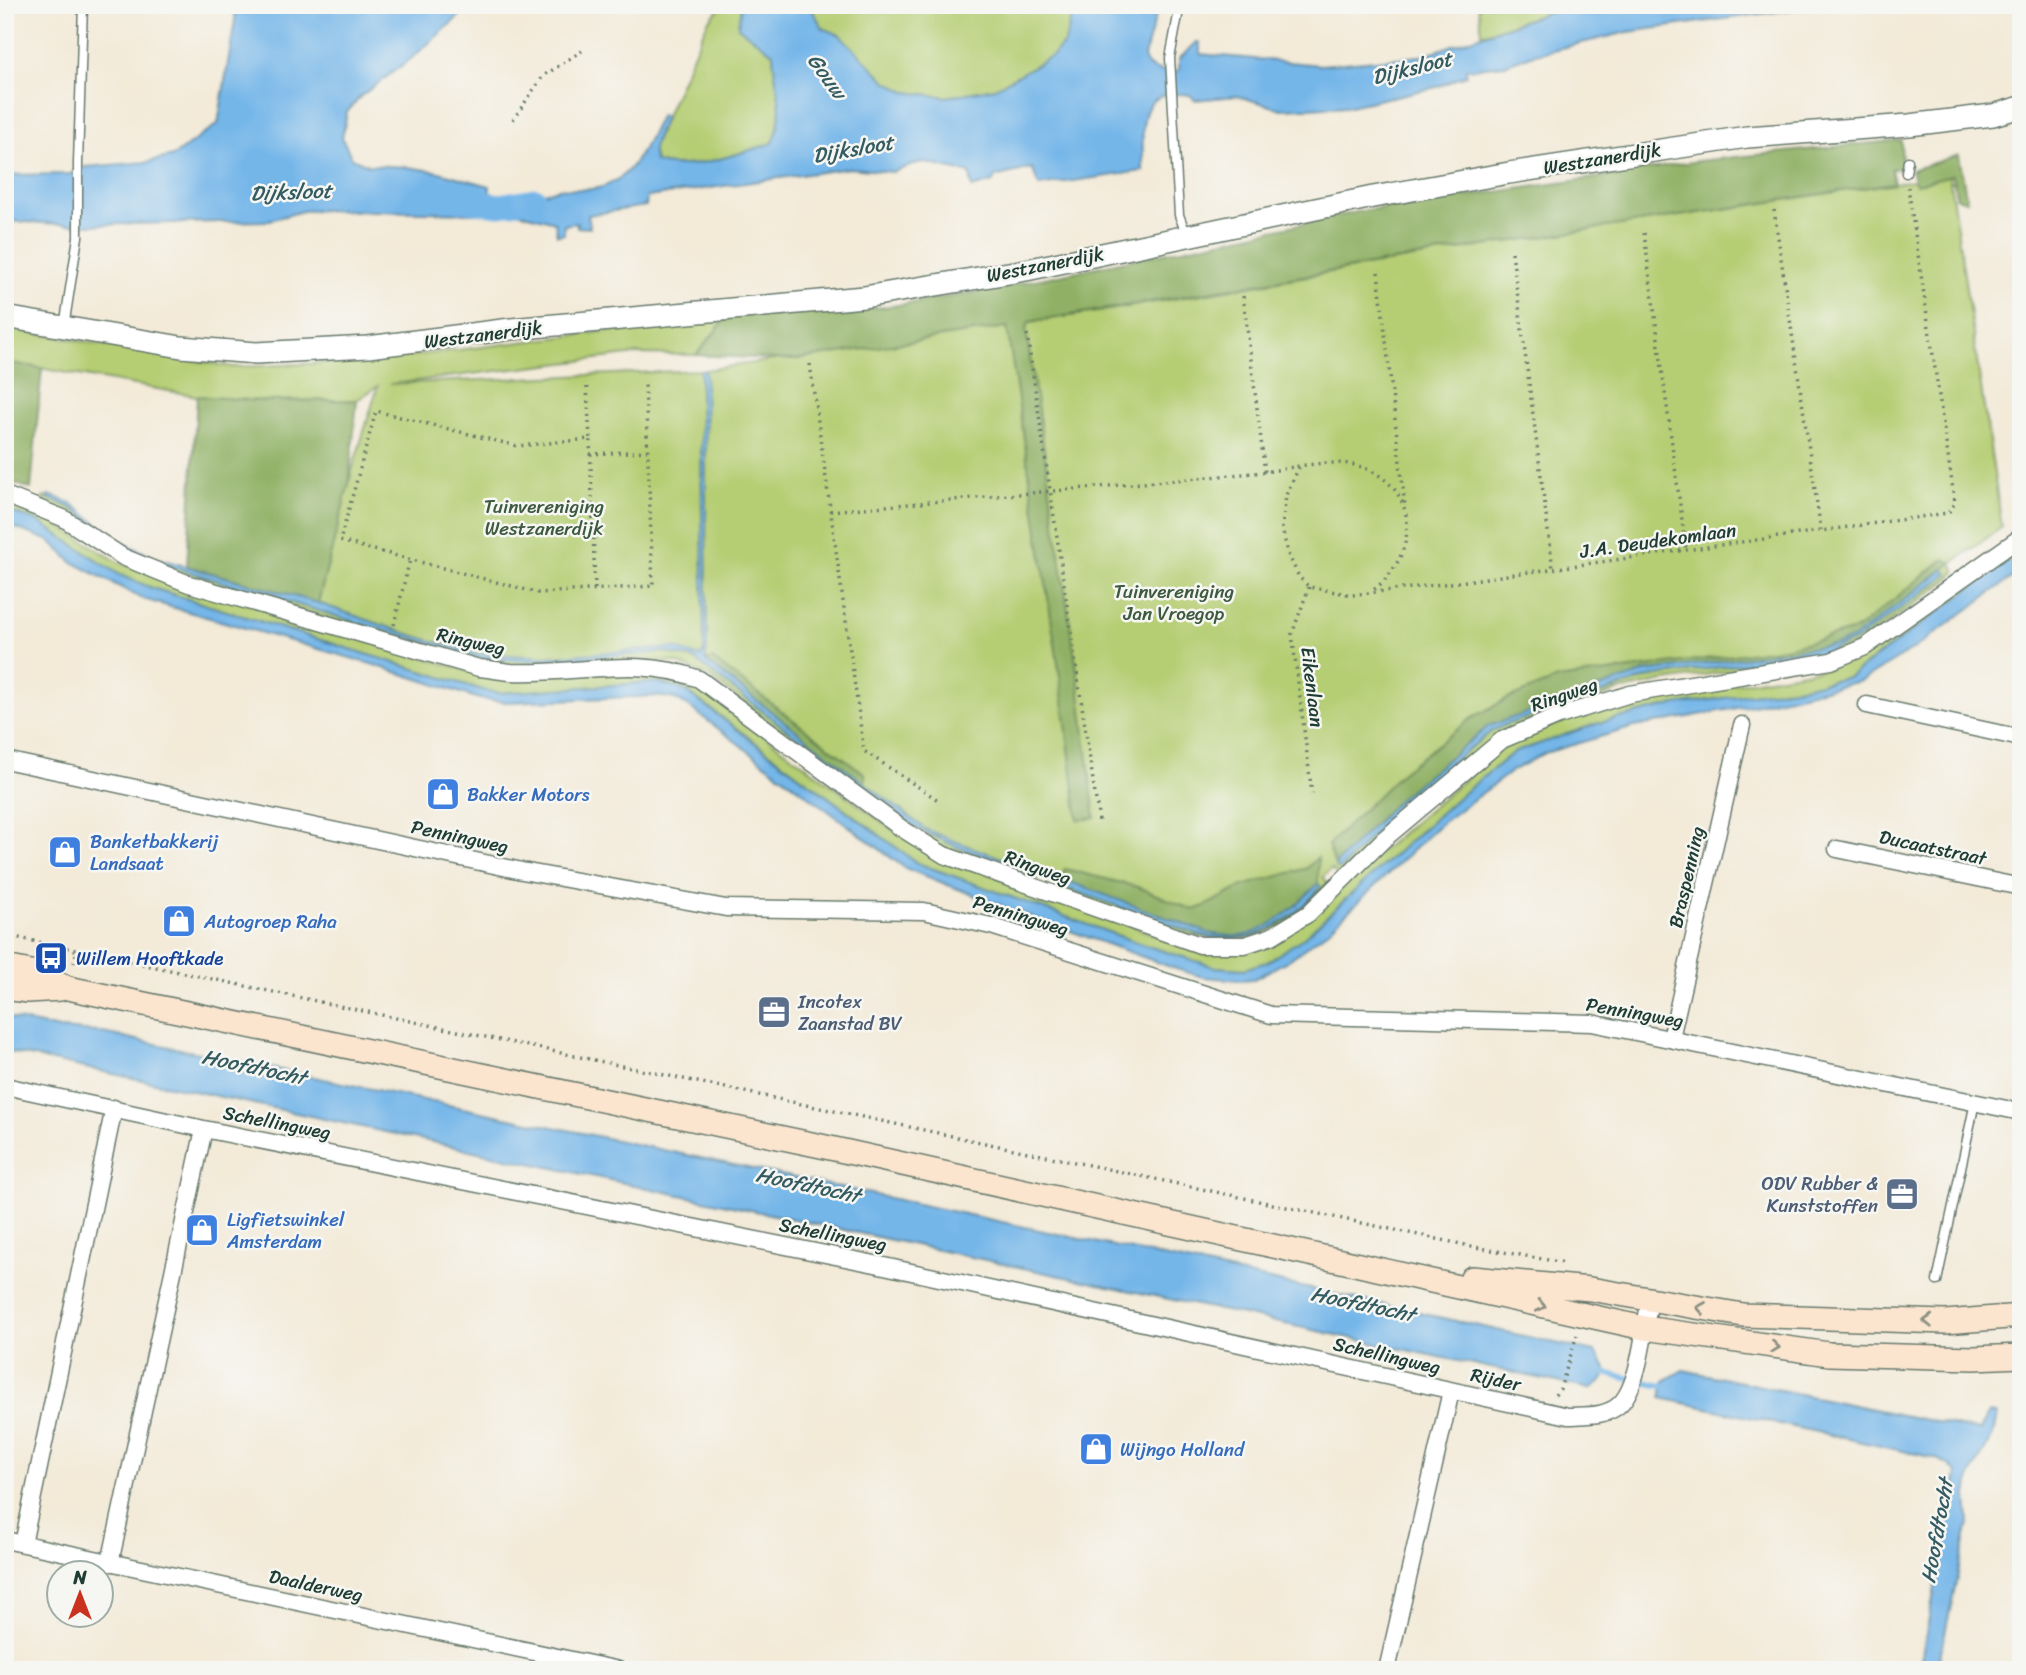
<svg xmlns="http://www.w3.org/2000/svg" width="2026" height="1675" font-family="Sriracha,sans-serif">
	<rect width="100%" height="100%" fill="#f6f6f2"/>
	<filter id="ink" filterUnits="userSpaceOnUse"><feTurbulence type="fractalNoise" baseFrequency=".0143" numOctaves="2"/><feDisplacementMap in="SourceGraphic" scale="14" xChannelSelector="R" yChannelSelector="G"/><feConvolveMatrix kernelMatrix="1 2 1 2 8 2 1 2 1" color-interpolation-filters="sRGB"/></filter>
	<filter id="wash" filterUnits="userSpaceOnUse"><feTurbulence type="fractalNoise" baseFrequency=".00686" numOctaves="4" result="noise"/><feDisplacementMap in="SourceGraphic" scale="28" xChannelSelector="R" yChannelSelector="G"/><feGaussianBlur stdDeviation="1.57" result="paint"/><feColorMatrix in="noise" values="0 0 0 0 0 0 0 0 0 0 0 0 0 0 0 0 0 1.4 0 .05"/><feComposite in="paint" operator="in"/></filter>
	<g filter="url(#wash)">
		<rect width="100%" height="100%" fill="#f3ead8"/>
		<path fill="#b5ce73" stroke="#6a8654" stroke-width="2" fill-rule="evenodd" d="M 723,5 L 741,5 L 738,27 L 773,53 C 774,88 788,106 773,143 C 740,153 688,173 655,162 L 652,149 L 669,109 L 708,21 Z
			M 809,5 L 1071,5 L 1071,17 L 1065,42 L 1054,55 L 995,88 L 947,97 L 906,92 L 887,82 L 840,35 L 823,28 Z
			M 1478,5 L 1570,5 L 1482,34 Z
			M 1949,175 L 2002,527 L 1952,563 L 1956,572 L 1950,578 L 1861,643 L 1827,656 L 1659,682 L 1615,692 L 1522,725 L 1478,751 L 1338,875 L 1331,869 L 1323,877 L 1328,884 C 1311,901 1293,920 1271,931 C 1212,961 1115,908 1056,889 L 1059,879 L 1042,872 L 1037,883 L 932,843 L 891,815 L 711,678 L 677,663 L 643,660 L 512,667 L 469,660 L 173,573 L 126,554 L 42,500 L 44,497 L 70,507 L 115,542 L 130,551 L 156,562 L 479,659 L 543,661 L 665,652 L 694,659 L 916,828 L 957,847 L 1035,876 L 1038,874 L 1037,871 L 954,841 L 925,829 L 705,661 L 707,647 L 705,370 L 1098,312 L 1501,243 ZM 1944,569 L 1947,574 L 1855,641 L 1825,652 L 1650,677 L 1505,725 L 1492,731 L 1465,752 L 1394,813 L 1341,868 L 1338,868 L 1336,864 L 1401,797 L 1489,726 L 1646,672 L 1839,644 L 1854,638 ZM 1067,881 L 1208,933 C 1220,935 1234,938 1246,935 C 1275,927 1298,904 1318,884 L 1321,886 C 1302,912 1264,939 1231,939 C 1203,939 1178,928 1153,919 C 1124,908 1095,898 1066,888 L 1064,885 Z
			M 728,316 L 696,355 L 637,354 L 390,384 L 700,370 L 704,652 L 699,657 L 674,648 L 543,657 L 477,654 L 408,634 L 318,603 L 353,467 L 378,386 L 357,400 L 262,401 L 197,396 L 5,362 L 5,328 L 233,367 L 370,361 Z
			M 5,501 L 41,515 L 120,563 L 468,671 L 642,671 L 688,679 L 889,827 L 1165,939 L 1255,949 L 1388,845 L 1500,749 L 1532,732 L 1615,704 L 1829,668 L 2021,543 L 2021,552 L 1849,677 L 1807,686 L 1669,706 L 1599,723 L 1513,753 L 1455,800 L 1303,938 L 1267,962 L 1244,969 L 1215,967 L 1144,945 L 917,863 L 684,689 L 657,682 L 500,693 L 486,691 L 152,588 L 120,575 L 37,521 L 5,510 Z"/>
		<path fill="#90b165" stroke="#58774c" stroke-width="2" d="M 1901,140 L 1902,168 L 1891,169 L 1894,183 L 1501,243 L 1029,322 L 1026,330 L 1078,677 L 1095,818 L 1078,820 L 1060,677 L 1007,327 L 794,360 L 696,355 L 728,316 L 886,307 L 978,292 L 1367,210 L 1595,178 L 1698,161 Z
			M 1959,155 L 1967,201 L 1957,198 L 1952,175 L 1916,184 L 1911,170 Z
			M 5,362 L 42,368 L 31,489 L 5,480 Z
			M 197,396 L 262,401 L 357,400 L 349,483 L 318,603 L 187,566 Z
			M 1944,559 L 1952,563 L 1854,638 L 1839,644 L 1646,672 L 1489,726 L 1401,797 L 1335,865 L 1328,845 L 1402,772 L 1472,718 L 1505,700 L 1557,679 L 1785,648 L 1856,630 Z
			M 712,659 L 865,774 L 865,784 L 705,661 Z
			M 1318,857 L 1318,884 C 1298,904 1275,927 1246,935 C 1234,938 1220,935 1208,933 L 1067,881 L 1061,876 L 1065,869 L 1138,887 L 1193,910 L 1205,906 L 1243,886 L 1307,868 Z"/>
		<path fill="#74b6e9" stroke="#4a7a8e" stroke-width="2" d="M 235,5 L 480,5 L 463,13 L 412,58 L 361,96 L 347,112 L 342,138 L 352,158 L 368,165 L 408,167 L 439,172 L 490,186 L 488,211 L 474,213 L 320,210 L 303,211 L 266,221 L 81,225 L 5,221 L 5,175 L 70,174 L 85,167 L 148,162 L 173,156 L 218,124 L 235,20 Z
			M 741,5 L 809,5 L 823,28 L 840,35 L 887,82 L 906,92 L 947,97 L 995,88 L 1054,55 L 1065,42 L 1071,18 L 1071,5 L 1159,5 L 1144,57 C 1147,73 1165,71 1179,71 L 1179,59 L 1197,42 L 1200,42 L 1200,54 L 1321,65 L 1421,56 L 1570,5 L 1826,5 L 1628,32 L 1531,55 L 1504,65 L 1466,69 L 1466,75 L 1437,87 L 1350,106 L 1281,109 L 1237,96 L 1195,100 L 1190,95 C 1132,87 1144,130 1143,171 L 1039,186 L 1032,168 L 995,177 L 993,182 L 972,188 L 970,173 L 921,162 L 893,172 L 849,168 L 647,197 L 646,206 L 588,215 L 590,228 L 577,227 L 577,223 L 564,225 L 564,234 L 557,235 L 555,222 L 506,209 L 505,195 L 515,196 L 518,193 C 530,195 548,194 559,188 C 571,189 587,191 598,188 C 633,180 646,143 661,115 L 665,117 C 660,131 648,148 655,162 C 688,173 740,153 773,143 C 788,106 774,88 773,53 L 738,27 Z
			M 700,370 L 705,370 L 707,647 L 705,661 L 925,829 L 954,841 L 1037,871 L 1037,875 L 957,847 L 916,828 L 694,659 L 665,652 L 543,661 L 479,659 L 156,562 L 130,551 L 70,507 L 47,498 L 49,495 L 71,503 L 118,540 L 153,557 L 318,603 L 408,634 L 477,654 L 543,657 L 674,648 L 700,657 L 704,652 Z
			M 5,510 L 37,521 L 120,575 L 152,588 L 486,691 L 500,693 L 657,682 L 684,690 L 917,863 L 1144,945 L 1215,967 L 1244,969 L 1267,962 L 1303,938 L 1455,800 L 1513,753 L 1599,723 L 1669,706 L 1807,686 L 1849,677 L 2021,552 L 2021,571 L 1912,650 L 1861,681 L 1758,704 L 1634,727 L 1545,753 L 1512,771 L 1438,826 L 1330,929 L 1289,960 L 1254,979 L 1240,980 L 1203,977 L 1176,969 L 1009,909 L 905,868 L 688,706 L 675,699 L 657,696 L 506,702 L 480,699 L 368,663 L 143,599 L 72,562 L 50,541 L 5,524 Z
			M 1944,569 L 1948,574 L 1855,641 L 1825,652 L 1650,677 L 1505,725 L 1492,731 L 1465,752 L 1394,813 L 1341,868 L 1338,869 L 1335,865 L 1401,797 L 1489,726 L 1646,672 L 1839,644 L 1854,638 Z
			M 1067,881 L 1208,933 C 1220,935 1234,938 1246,935 C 1275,927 1298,904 1318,884 L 1321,886 C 1303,910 1269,936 1238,938 C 1225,940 1212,937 1200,935 L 1066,888 L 1064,885 Z
			M 5,1017 L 59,1029 L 98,1032 C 598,1136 1097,1240 1595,1352 L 1606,1368 L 1604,1379 L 1590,1389 L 5,1051 Z
			M 1683,1370 L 1980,1431 L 1988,1413 L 1997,1414 L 1993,1435 L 1970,1477 L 1967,1496 L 1969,1523 L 1937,1670 L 1919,1670 L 1957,1473 L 1949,1465 L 1935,1458 L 1661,1398 L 1664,1381 Z"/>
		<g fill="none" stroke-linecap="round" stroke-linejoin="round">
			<path stroke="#74b6e9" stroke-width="6" d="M 1600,1372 L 1671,1388"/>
			<path stroke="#74b6e9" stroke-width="23" d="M 458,200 L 500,205 L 535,199"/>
		</g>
	</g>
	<g filter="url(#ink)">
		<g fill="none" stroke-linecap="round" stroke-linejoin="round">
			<g stroke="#697a6d" stroke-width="11">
				<path id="service" d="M 1180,5 L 1170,58 L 1179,215 L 1187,236
					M 1906,173 L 1908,161
					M 64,327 L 78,237 L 78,163 L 83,5
					M 1937,1281 L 1975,1102"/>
			</g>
			<g stroke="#697a6d" stroke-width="19">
				<path id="minor" d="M 5,495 L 63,518 L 123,557 L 189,584 L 479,668 C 490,669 500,671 511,672 C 576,675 637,655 699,679 L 901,828 L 944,855 L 1200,945 L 1245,945 L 1272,936 L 1308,914 L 1384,839 L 1502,740 L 1559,716 L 1630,694 L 1831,661 L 1865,647 L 2021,537
					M 1867,705 L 2021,738
					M 5,760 L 522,871 L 726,908 L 924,911 L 991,926 L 1271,1015 L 1592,1023 L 2021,1112
					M 1837,849 L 2021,887
					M 1671,1038 L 1742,725
					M 5,1086 L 204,1129 L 875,1264 L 1568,1416 C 1585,1415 1607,1417 1620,1404 C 1640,1384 1644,1327 1650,1299
					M 5,1540 L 619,1670
					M 23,1544 L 114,1108
					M 110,1563 L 204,1129
					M 1387,1670 L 1451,1391"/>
			</g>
			<g stroke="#697a6d" stroke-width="24">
				<path id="tertiary" d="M 5,317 L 181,347 L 256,353 L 368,347 L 511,329 L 864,297 L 1026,270 L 1373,197 L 1509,173 L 1747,137 L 1909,125 L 1993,115 L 2021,107"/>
			</g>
			<g stroke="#697a6d" stroke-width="26">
				<path id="secondary" d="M 5,967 L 31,972 L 68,988 L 821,1146 L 1644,1328 L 1829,1354 L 1974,1358 L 2021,1356
					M 5,988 L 28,991 L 61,989
					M 1472,1278 L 1590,1289 L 1743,1315 L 1945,1322 L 2021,1316"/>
			</g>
			<path stroke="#697a6d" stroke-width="3.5" stroke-dasharray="2 5" stroke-linecap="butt" d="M 513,120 L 543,76 L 582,51
				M 1774,210 L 1821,531
				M 1644,233 L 1686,550
				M 1512,252 L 1553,569
				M 1378,272 L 1405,506
				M 1243,296 L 1265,472
				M 1027,334 L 1099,821
				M 810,364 L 864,751 L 938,800
				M 587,387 L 590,439
				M 590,454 L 647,451
				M 1299,467 L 1286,495 L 1282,528 L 1288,554 L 1299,577 L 1309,587 L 1352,595 L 1451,583 L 1948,513 L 1955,503 L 1908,187
				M 830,511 L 1265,472 C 1297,467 1336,456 1367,469 C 1423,493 1416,559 1372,591
				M 1309,587 L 1292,634 L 1312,794
				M 595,589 L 590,439 L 517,446 L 376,411 L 340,541 L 538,593 L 653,586 L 645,384
				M 394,625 L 410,559
				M 5,935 L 1475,1247 L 1565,1263
				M 74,963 L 77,950
				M 1555,1395 L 1560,1389 L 1577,1335"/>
			<use href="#service" stroke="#fff" stroke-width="8"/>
			<use href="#minor" stroke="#fff" stroke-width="16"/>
			<use href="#tertiary" stroke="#fff" stroke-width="21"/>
			<use href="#secondary" stroke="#fbe5cf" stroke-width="23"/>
		</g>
		<defs><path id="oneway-chevron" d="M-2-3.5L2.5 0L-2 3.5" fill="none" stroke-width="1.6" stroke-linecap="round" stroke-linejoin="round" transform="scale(1.75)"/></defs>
		<g stroke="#8d9182">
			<use href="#oneway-chevron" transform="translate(1541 1306) rotate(13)"/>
			<use href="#oneway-chevron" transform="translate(1701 1308) rotate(-170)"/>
			<use href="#oneway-chevron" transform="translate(1928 1321) rotate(-178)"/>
			<use href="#oneway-chevron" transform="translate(1775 1347) rotate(7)"/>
		</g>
	</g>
	<defs>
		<g id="shop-square" transform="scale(1.75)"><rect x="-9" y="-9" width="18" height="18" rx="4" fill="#3f7fe0" stroke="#f6f6f2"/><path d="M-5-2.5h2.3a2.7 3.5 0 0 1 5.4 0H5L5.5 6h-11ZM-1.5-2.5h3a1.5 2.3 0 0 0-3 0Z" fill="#fff"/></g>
		<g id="bus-square" transform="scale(1.75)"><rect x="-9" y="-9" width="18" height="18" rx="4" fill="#1a4fb4" stroke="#f6f6f2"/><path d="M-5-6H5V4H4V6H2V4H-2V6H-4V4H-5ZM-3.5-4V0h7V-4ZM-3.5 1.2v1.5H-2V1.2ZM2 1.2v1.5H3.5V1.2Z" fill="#fff"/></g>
		<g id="office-square" transform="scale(1.75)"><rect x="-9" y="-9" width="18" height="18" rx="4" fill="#5c6f8a" stroke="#f6f6f2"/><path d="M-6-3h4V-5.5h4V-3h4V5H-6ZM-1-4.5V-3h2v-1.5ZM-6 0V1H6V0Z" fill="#fff"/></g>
	</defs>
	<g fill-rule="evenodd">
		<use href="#shop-square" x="443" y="794"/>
		<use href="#shop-square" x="65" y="852"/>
		<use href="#shop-square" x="179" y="921"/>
		<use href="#bus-square" x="51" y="958"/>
		<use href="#office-square" x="774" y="1012"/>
		<use href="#office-square" x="1902" y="1194"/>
		<use href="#shop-square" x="202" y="1230"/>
		<use href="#shop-square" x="1096" y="1449"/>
	</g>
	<g text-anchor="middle" stroke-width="5" stroke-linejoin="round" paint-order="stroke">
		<g font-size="19" fill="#1f3d34" stroke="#f6f6f2">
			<text transform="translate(1602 158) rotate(-9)" y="7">Westzanerdijk</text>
			<text transform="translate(1045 264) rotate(-11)" y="7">Westzanerdijk</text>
			<text transform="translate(483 334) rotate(-7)" y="7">Westzanerdijk</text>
			<text transform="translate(1658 540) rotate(-8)" y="7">J.A. Deudekomlaan</text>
			<text transform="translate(471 641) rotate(13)" y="7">Ringweg</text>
			<text transform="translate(1313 687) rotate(83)" y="7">Eikenlaan</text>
			<text transform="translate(1564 694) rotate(-19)" y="7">Ringweg</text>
			<text transform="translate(460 836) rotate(12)" y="7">Penningweg</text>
			<text transform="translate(1933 847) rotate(12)" y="7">Ducaatstraat</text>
			<text transform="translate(1038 867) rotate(20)" y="7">Ringweg</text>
			<text transform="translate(1686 877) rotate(-77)" y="7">Braspenning</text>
			<text transform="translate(1021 915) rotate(17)" y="7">Penningweg</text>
			<text transform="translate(1635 1012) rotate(10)" y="7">Penningweg</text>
			<text transform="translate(277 1122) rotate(11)" y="7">Schellingweg</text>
			<text transform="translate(833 1234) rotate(11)" y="7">Schellingweg</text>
			<text transform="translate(1387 1355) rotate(13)" y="7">Schellingweg</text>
			<text transform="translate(1496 1379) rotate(12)" y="7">Rijder</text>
			<text transform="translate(316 1585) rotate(12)" y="7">Daalderweg</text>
		</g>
		<g font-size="19" fill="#3d5a41" stroke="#f6f6f2">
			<text x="544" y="513">Tuinvereniging<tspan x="544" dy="22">Westzanerdijk</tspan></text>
			<text x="1174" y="598">Tuinvereniging<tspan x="1174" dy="22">Jan Vroegop</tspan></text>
		</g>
		<g font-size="19" fill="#366cbe" stroke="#f6f6f2" text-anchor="start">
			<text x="467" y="801">Bakker Motors</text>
			<text x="90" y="848">Banketbakkerij<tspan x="90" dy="22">Landsaat</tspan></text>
			<text x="204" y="928">Autogroep Raha</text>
			<text x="227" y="1226">Ligfietswinkel<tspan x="227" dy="22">Amsterdam</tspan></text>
			<text x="1120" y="1456">Wijngo Holland</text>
		</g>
		<g font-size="19" fill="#164399" stroke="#f6f6f2" text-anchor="start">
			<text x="76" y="965">Willem Hooftkade</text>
		</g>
		<g font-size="19" fill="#4e5e75" stroke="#f6f6f2" text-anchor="start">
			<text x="798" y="1008">Incotex<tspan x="798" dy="22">Zaanstad BV</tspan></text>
			<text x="1878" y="1190" text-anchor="end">ODV Rubber &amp;<tspan x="1878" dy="22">Kunststoffen</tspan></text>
		</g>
		<g font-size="21" font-style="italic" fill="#345b61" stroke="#f6f6f2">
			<text transform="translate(1412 68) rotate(-14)" y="7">Dijksloot</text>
			<text transform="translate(827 76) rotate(54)" y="7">Gouw</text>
			<text transform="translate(853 149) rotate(-10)" y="7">Dijksloot</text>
			<text transform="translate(291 192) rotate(-2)" y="7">Dijksloot</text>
			<text transform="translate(254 1067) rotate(12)" y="7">Hoofdtocht</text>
			<text transform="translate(808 1185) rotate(12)" y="7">Hoofdtocht</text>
			<text transform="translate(1363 1304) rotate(12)" y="7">Hoofdtocht</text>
			<text transform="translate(1937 1531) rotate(-80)" y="7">Hoofdtocht</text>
		</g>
	</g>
	<rect width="2026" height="1675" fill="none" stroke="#f6f6f2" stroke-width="28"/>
	<g transform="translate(80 1594)"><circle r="33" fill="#f6f6f2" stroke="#a0aca6" stroke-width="2"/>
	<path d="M0-5L12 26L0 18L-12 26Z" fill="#c8321e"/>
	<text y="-10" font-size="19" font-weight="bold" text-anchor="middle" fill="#1f3d34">N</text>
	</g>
</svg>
